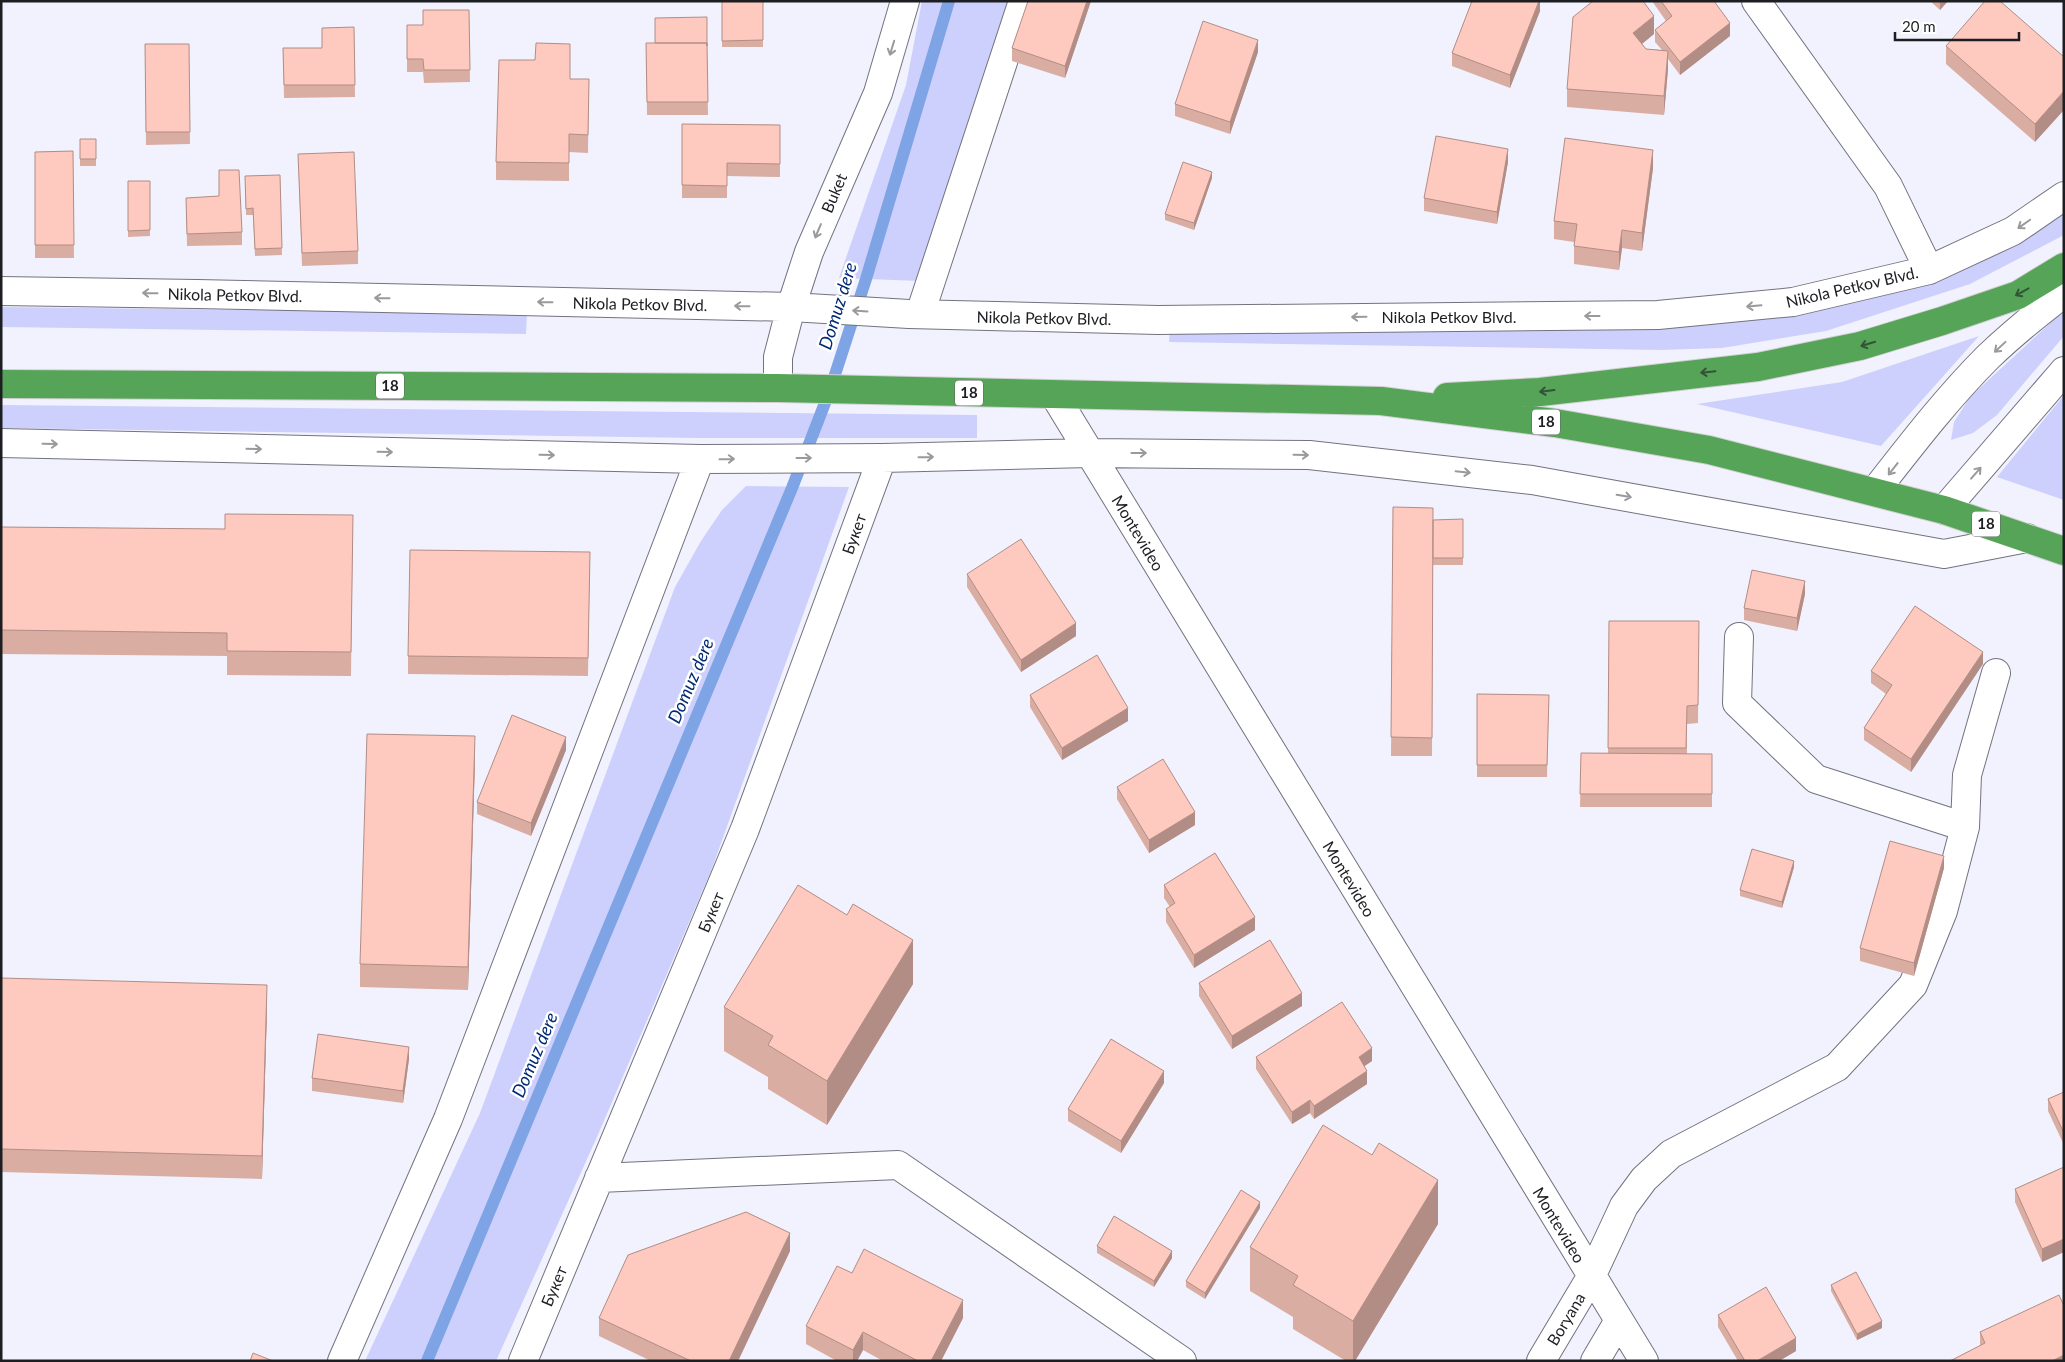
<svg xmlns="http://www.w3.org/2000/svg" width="2065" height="1362" font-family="Lato,sans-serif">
	<rect width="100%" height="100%" fill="#f1f2fe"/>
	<path fill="#cdd0fc" d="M 922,1 L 1008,1 L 920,281 L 839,278 L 906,85 Z
		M 2064,205 L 2064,235 L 1970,284 L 1826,331 L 1722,348 L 1660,350 L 1169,342 L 1170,326 L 1508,325 L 1731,322 L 1855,299 Z
		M 1,307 L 527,313 L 526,334 L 1,327 Z
		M 2060,314 L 2064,314 L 2064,336 L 1997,415 L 1973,433 L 1951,440 L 1954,422 L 1970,397 Z
		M 1979,336 L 1881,446 L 1697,404 L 1842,382 Z
		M 2064,395 L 2064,500 L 1997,477 Z
		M 1,405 L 977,415 L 977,438 L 698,438 L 1,428 Z
		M 746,486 L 849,487 L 711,871 L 597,1137 L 496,1361 L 365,1361 L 480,1113 L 675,587 L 701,541 L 722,510 Z"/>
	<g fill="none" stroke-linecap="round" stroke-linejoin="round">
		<path stroke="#7ea4e5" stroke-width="12" d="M 427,1361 L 792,488 L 830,390 L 866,279 L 949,1"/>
		<g stroke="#72737e" stroke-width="30">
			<path id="minor" d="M 1756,1 L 1888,186 L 1929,270
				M 1,291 L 197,294 L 791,307 L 909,314 L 1158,320 L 1658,315 L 1793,302 L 1929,270 L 2013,231 L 2064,196
				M 920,314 L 1023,1
				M 778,388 L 778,357 L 791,307 L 809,252 L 878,93 L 905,1
				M 1055,396 L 1644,1361
				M 1,443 L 700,459 L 882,458 L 1090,453 L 1309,455 L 1532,480 L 1944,554 L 2027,538
				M 1875,491 C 1911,445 1947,398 1988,357 C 2012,334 2038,313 2064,293
				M 1944,510 L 2064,371
				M 1739,637 L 1737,703 L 1816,779 L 1965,827
				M 599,1178 L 898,1165 L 1182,1361
				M 342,1361 L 448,1119 L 700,459
				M 523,1361 L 745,829 L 882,458
				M 1541,1361 L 1591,1277 L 1624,1206 L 1644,1179 L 1671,1154 L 1837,1067 L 1913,985 L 1943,911 L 1965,827 L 1967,775 L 1996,673
				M 1595,1361 L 1618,1322"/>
		</g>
		<g stroke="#d2d2d3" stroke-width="30">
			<path id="highway" d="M 1,384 L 778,388 L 1381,401 L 1555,423 L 1709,450 L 1944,510 L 2064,551
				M 1447,397 L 1540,392 L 1758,367 L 1860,346 L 1942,321 L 2018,295 L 2064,267"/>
		</g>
		<use href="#minor" stroke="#fff" stroke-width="28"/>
		<use href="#highway" stroke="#56a457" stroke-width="28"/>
	</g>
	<path fill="#daada3" d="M 722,1 L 763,1 L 763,47 L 722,47 Z
		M 1028,1 L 1091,1 L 1065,78 L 1012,61 L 1012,48 Z
		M 1540,1 L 1540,11 L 1510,88 L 1452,66 L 1452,53 Z
		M 1652,1 L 1714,1 L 1730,36 L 1680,75 L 1668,59 L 1668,69 L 1664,115 L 1567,107 L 1567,89 L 1654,34 L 1642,44 L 1646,49 L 1662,50 L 1655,42 L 1655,30 L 1666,21 Z
		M 1930,1 L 1948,1 L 1940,10 Z
		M 469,10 L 470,82 L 424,83 L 423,72 L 407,72 L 407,25 L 423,25 Z
		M 354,27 L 355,97 L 284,98 L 283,48 L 322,48 Z
		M 646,43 L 707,49 L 708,115 L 647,115 Z
		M 145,44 L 189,44 L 190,144 L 146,145 Z
		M 1946,46 L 2064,57 L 2035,142 L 1946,64 Z
		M 1258,52 L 1230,134 L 1175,116 L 1175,104 Z
		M 570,79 L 589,79 L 588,153 L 569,152 L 569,181 L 496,180 L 496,162 Z
		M 682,124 L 780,125 L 780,177 L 727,176 L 727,198 L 682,198 Z
		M 80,139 L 96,139 L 96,166 L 80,166 Z
		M 73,151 L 74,258 L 35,258 L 35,152 Z
		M 298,154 L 358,251 L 358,264 L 302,266 Z
		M 1508,162 L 1497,224 L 1424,211 L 1424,198 Z
		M 1653,168 L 1642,251 L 1622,248 L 1619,270 L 1574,264 L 1574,242 L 1554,239 L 1554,221 Z
		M 280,175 L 282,255 L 255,256 L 253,215 L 246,215 L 245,182 Z
		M 1212,178 L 1194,230 L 1165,220 L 1165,214 Z
		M 128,181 L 150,181 L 150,236 L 128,237 Z
		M 186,198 L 242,232 L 242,245 L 187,246 Z
		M 1393,507 L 1433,520 L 1463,519 L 1463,565 L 1433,565 L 1432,756 L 1391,756 Z
		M 353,515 L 351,676 L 227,675 L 227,656 L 1,654 L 1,527 L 225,529 Z
		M 590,552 L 588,676 L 408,674 L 408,656 Z
		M 967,574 L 1076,636 L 1021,672 L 967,587 Z
		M 1805,594 L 1797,631 L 1744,620 L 1744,608 Z
		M 1609,621 L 1699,621 L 1698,723 L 1687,724 L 1687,754 L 1712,754 L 1712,807 L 1580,807 L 1581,753 L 1608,753 Z
		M 1983,664 L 1911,772 L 1864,740 L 1864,728 L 1886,694 L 1871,683 L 1871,671 Z
		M 1477,694 L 1549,695 L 1547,777 L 1477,777 Z
		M 1030,695 L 1128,721 L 1062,760 L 1030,707 Z
		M 566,750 L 531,836 L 477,814 L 477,802 Z
		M 475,760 L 468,990 L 360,987 L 360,964 Z
		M 1117,787 L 1195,825 L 1149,853 L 1117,799 Z
		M 1794,867 L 1782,908 L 1740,896 L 1740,890 Z
		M 1944,868 L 1914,976 L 1860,961 L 1860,948 Z
		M 1164,885 L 1255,930 L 1194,968 L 1166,922 L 1166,909 L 1170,907 L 1164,898 Z
		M 1,978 L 267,1009 L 262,1179 L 1,1172 Z
		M 1199,983 L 1302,1006 L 1232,1049 L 1199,996 Z
		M 913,984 L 827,1125 L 768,1089 L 768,1077 L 724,1051 L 724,1007 Z
		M 1256,1057 L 1372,1061 L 1364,1066 L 1367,1084 L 1314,1119 L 1310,1113 L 1292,1124 L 1256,1069 Z
		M 409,1059 L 403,1103 L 312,1091 L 312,1078 Z
		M 1164,1083 L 1121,1153 L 1068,1121 L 1068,1109 Z
		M 2064,1092 L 2064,1145 L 2048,1111 L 2048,1099 Z
		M 2064,1167 L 2064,1252 L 2042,1262 L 2015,1202 L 2015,1189 Z
		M 1260,1208 L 1205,1299 L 1186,1287 L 1186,1281 Z
		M 1438,1224 L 1355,1361 L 1346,1361 L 1293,1329 L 1293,1317 L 1250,1291 L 1250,1247 Z
		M 1097,1246 L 1172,1258 L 1154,1287 L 1097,1253 Z
		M 790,1251 L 738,1361 L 651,1361 L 599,1336 L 599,1318 Z
		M 852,1273 L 963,1318 L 941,1361 L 883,1361 L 863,1350 L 857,1361 L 837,1361 L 806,1344 L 806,1326 Z
		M 1831,1285 L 1882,1328 L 1857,1340 L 1831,1291 Z
		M 2064,1306 L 1980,1346 L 1980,1332 Z
		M 1718,1315 L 1796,1351 L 1779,1361 L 1738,1361 L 1718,1327 Z"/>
	<path fill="#b28d85" d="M 1087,1 L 1091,1 L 1065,78 L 1065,66 Z
		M 1539,1 L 1540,1 L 1540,11 L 1510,88 L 1510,75 Z
		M 1940,1 L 1948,1 L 1940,10 Z
		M 1654,16 L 1654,34 L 1633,51 L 1633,33 Z
		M 1730,23 L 1730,36 L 1680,75 L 1680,62 Z
		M 1258,40 L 1258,52 L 1230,134 L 1230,122 Z
		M 1668,51 L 1668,69 L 1664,115 L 1664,96 Z
		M 2064,91 L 2064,110 L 2035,142 L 2035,124 Z
		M 1508,149 L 1508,162 L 1497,224 L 1497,212 Z
		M 1653,150 L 1653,168 L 1642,251 L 1642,233 Z
		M 1212,172 L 1212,178 L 1194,230 L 1194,223 Z
		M 1622,230 L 1622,248 L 1619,270 L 1619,252 Z
		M 1805,581 L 1805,594 L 1797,631 L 1797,618 Z
		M 1076,623 L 1076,636 L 1021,672 L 1021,660 Z
		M 1983,652 L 1983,664 L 1911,772 L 1911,759 Z
		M 1128,708 L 1128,721 L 1062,760 L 1062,748 Z
		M 475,736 L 475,760 L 468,990 L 468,967 Z
		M 566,737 L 566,750 L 531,836 L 531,823 Z
		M 1195,812 L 1195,825 L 1149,853 L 1149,840 Z
		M 1944,856 L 1944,868 L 1914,976 L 1914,963 Z
		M 1794,861 L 1794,867 L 1782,908 L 1782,902 Z
		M 1255,917 L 1255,930 L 1194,968 L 1194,955 Z
		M 913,940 L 913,984 L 827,1125 L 827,1081 Z
		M 267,985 L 267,1009 L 262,1179 L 262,1156 Z
		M 1302,993 L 1302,1006 L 1232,1049 L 1232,1036 Z
		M 409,1047 L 409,1059 L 403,1103 L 403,1091 Z
		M 1372,1048 L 1372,1061 L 1359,1070 L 1359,1057 Z
		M 1164,1071 L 1164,1083 L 1121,1153 L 1121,1141 Z
		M 1367,1071 L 1367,1084 L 1314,1119 L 1314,1106 Z
		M 1310,1100 L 1310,1113 L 1292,1124 L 1292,1112 Z
		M 1438,1180 L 1438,1224 L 1355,1361 L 1353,1361 L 1353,1321 Z
		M 1260,1202 L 1260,1208 L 1205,1299 L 1205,1293 Z
		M 790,1233 L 790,1251 L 738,1361 L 729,1361 Z
		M 2064,1239 L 2064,1252 L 2042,1262 L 2042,1249 Z
		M 1172,1251 L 1172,1258 L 1154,1287 L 1154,1281 Z
		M 963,1300 L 963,1318 L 941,1361 L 931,1361 Z
		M 1882,1321 L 1882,1328 L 1857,1340 L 1857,1334 Z
		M 863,1332 L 863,1350 L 857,1361 L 853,1361 L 853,1350 Z
		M 1796,1338 L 1796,1351 L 1779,1361 L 1757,1361 Z
		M 2064,1355 L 2064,1361 L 2052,1361 Z"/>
	<path fill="#fec9be" stroke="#b28d85" d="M 722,1 L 763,1 L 763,40 L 722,41 Z
		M 1028,1 L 1087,1 L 1065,66 L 1012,48 Z
		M 1472,1 L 1539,1 L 1510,75 L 1452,53 Z
		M 1593,1 L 1643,1 L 1654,16 L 1633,33 L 1646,49 L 1668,51 L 1664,96 L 1567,89 L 1573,17 Z
		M 1661,1 L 1714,1 L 1730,23 L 1680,62 L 1655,30 L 1672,16 Z
		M 1985,1 L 2000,1 L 2064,57 L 2064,91 L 2035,124 L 1946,46 Z
		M 423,10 L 469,10 L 470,70 L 424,70 L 423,59 L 407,59 L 407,25 L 423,25 Z
		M 707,17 L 707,46 L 707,43 L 655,43 L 655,18 Z
		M 1203,21 L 1258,40 L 1230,122 L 1175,104 Z
		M 354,27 L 355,85 L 284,85 L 283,48 L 322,48 L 322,28 Z
		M 536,43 L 570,44 L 570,79 L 589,79 L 588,135 L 569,134 L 569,163 L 496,162 L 499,60 L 535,60 Z
		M 646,43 L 707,43 L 708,102 L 647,102 Z
		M 145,44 L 189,44 L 190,132 L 146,132 Z
		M 682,124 L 780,125 L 780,164 L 727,163 L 727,186 L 682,185 Z
		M 1436,136 L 1508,149 L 1497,212 L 1424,198 Z
		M 1565,138 L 1653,150 L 1642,233 L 1622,230 L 1619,252 L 1574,246 L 1577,224 L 1554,221 Z
		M 80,139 L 96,139 L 96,159 L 80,159 Z
		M 73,151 L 74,245 L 35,245 L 35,152 Z
		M 354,152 L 358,251 L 302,253 L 298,154 Z
		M 1183,162 L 1212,172 L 1194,223 L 1165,214 Z
		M 219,170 L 239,170 L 242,232 L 187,234 L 186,198 L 219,196 Z
		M 280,175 L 282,248 L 255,249 L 253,208 L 246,209 L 245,176 Z
		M 128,181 L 150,181 L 150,230 L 128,231 Z
		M 1393,507 L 1433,508 L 1432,738 L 1391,737 Z
		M 225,514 L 353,515 L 351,652 L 227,651 L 227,633 L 1,630 L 1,527 L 225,529 Z
		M 1463,519 L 1463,558 L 1433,558 L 1433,520 Z
		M 1021,539 L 1076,623 L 1021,660 L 967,574 Z
		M 410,550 L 590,552 L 588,658 L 408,656 Z
		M 1752,570 L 1805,581 L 1797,618 L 1744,608 Z
		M 1915,606 L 1983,652 L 1911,759 L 1864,728 L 1892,685 L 1871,671 Z
		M 1609,621 L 1699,621 L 1698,705 L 1687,706 L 1686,748 L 1608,748 Z
		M 1097,655 L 1128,708 L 1062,748 L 1030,695 Z
		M 1477,694 L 1549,695 L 1547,765 L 1477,765 Z
		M 512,715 L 566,737 L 531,823 L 477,802 Z
		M 367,734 L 475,736 L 468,967 L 360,964 Z
		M 1581,753 L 1712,754 L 1712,794 L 1580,794 Z
		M 1163,759 L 1195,812 L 1149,840 L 1117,787 Z
		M 1890,841 L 1944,856 L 1914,963 L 1860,948 Z
		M 1752,849 L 1794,861 L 1782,902 L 1740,890 Z
		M 1215,853 L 1255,917 L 1194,955 L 1166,909 L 1175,903 L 1164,885 Z
		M 798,885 L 847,915 L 853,904 L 913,940 L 827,1081 L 768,1045 L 773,1036 L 724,1007 Z
		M 1270,940 L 1302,993 L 1232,1036 L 1199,983 Z
		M 1,978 L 267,985 L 262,1156 L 1,1149 Z
		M 1342,1002 L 1372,1048 L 1359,1057 L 1367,1071 L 1314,1106 L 1310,1100 L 1292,1112 L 1256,1057 Z
		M 318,1034 L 409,1047 L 403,1091 L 312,1078 Z
		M 1111,1039 L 1164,1071 L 1121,1141 L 1068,1109 Z
		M 2064,1092 L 2064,1133 L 2048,1099 Z
		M 1323,1125 L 1372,1155 L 1379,1143 L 1438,1180 L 1353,1321 L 1293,1285 L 1298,1276 L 1250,1247 Z
		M 2064,1167 L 2064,1239 L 2042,1249 L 2015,1189 Z
		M 1241,1190 L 1260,1202 L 1205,1293 L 1186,1281 Z
		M 746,1212 L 790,1233 L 729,1361 L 691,1361 L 599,1318 L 628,1255 Z
		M 1114,1216 L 1172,1251 L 1154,1281 L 1097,1246 Z
		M 864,1249 L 963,1300 L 931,1361 L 918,1361 L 863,1332 L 853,1350 L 806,1326 L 837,1266 L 852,1273 Z
		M 1856,1272 L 1882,1321 L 1857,1334 L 1831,1285 Z
		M 1766,1287 L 1796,1338 L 1757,1361 L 1745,1361 L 1718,1315 Z
		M 2059,1295 L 2064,1306 L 2064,1355 L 2052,1361 L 1950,1361 L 1985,1343 L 1980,1332 Z
		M 253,1353 L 273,1361 L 250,1361 Z"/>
	<defs><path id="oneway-shaft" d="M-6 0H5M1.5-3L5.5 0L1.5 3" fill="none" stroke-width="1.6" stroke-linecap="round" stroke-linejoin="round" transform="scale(1.25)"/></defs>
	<g stroke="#999a9c">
		<use href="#oneway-shaft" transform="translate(892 48) rotate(107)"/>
		<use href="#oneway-shaft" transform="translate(2024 224) rotate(145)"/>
		<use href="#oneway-shaft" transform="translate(818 231) rotate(113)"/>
		<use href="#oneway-shaft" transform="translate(150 293) rotate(-179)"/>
		<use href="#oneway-shaft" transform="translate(382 298) rotate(-179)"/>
		<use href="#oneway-shaft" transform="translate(545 302) rotate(-179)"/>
		<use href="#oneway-shaft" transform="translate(742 306) rotate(-179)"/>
		<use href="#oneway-shaft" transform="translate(1754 306) rotate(175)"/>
		<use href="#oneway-shaft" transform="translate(860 311) rotate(-176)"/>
		<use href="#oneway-shaft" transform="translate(1592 316) rotate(180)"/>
		<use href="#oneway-shaft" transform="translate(1359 317) rotate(179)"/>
		<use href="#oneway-shaft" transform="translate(2000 347) rotate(137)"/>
		<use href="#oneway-shaft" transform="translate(50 444) rotate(1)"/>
		<use href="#oneway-shaft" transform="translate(254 449) rotate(1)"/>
		<use href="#oneway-shaft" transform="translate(385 452) rotate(1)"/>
		<use href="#oneway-shaft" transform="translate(1139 453)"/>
		<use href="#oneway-shaft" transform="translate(547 455) rotate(1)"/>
		<use href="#oneway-shaft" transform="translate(1301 455) rotate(1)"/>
		<use href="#oneway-shaft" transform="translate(926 457) rotate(-1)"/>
		<use href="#oneway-shaft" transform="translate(804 458)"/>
		<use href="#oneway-shaft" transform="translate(727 459) rotate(-1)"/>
		<use href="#oneway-shaft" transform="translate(1893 469) rotate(128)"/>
		<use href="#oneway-shaft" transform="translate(1463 472) rotate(6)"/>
		<use href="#oneway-shaft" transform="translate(1976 473) rotate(-49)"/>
		<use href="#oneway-shaft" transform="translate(1624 496) rotate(10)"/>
	</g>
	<g stroke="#345437">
		<use href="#oneway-shaft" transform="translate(2022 292) rotate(151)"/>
		<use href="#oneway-shaft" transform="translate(1868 344) rotate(163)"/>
		<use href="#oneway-shaft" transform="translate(1708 372) rotate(174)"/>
		<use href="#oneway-shaft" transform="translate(1547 391) rotate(173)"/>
	</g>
	<g text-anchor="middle" stroke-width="5" stroke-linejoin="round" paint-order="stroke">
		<g fill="#fff" stroke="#616264" stroke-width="1">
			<rect x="376" y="373.5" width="28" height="25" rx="4"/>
			<rect x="955" y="380.5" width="28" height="25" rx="4"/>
			<rect x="1532" y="409.5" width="28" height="25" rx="4"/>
			<rect x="1972" y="511.5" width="28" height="25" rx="4"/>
		</g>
		<g font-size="15" font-weight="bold" fill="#1d1e22">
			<text x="390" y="391">18</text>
			<text x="969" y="398">18</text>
			<text x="1546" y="427">18</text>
			<text x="1986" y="529">18</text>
		</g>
		<g font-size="16" fill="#1d1e22" stroke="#fff">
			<text transform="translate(834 193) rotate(-67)" y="6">Buket</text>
			<text transform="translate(1852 287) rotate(-13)" y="6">Nikola Petkov Blvd.</text>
			<text transform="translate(235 295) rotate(1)" y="6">Nikola Petkov Blvd.</text>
			<text transform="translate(640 304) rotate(1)" y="6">Nikola Petkov Blvd.</text>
			<text x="1449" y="323">Nikola Petkov Blvd.</text>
			<text transform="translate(1044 318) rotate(1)" y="6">Nikola Petkov Blvd.</text>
			<text transform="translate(1138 533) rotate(59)" y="6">Montevideo</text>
			<text transform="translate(854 534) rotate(-70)" y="6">Букет</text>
			<text transform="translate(1349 879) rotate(59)" y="6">Montevideo</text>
			<text transform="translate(711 912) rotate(-67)" y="6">Букет</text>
			<text transform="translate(1559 1225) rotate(59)" y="6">Montevideo</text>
			<text transform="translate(554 1286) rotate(-67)" y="6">Букет</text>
			<text transform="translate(1566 1319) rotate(-59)" y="6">Boryana</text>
		</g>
		<g font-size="18" font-style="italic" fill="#002a74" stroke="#fff">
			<text transform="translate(838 306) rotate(-73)" y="6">Domuz dere</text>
			<text transform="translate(691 681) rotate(-67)" y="6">Domuz dere</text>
			<text transform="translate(535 1055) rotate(-67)" y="6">Domuz dere</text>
		</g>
	</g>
	<rect width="2065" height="1362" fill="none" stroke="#1d1e22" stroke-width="5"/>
	<path d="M1895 32v8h124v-8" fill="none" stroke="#1d1e22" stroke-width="2.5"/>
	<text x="1902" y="32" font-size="15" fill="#1d1e22" stroke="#ffffff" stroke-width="4" paint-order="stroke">20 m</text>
</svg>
